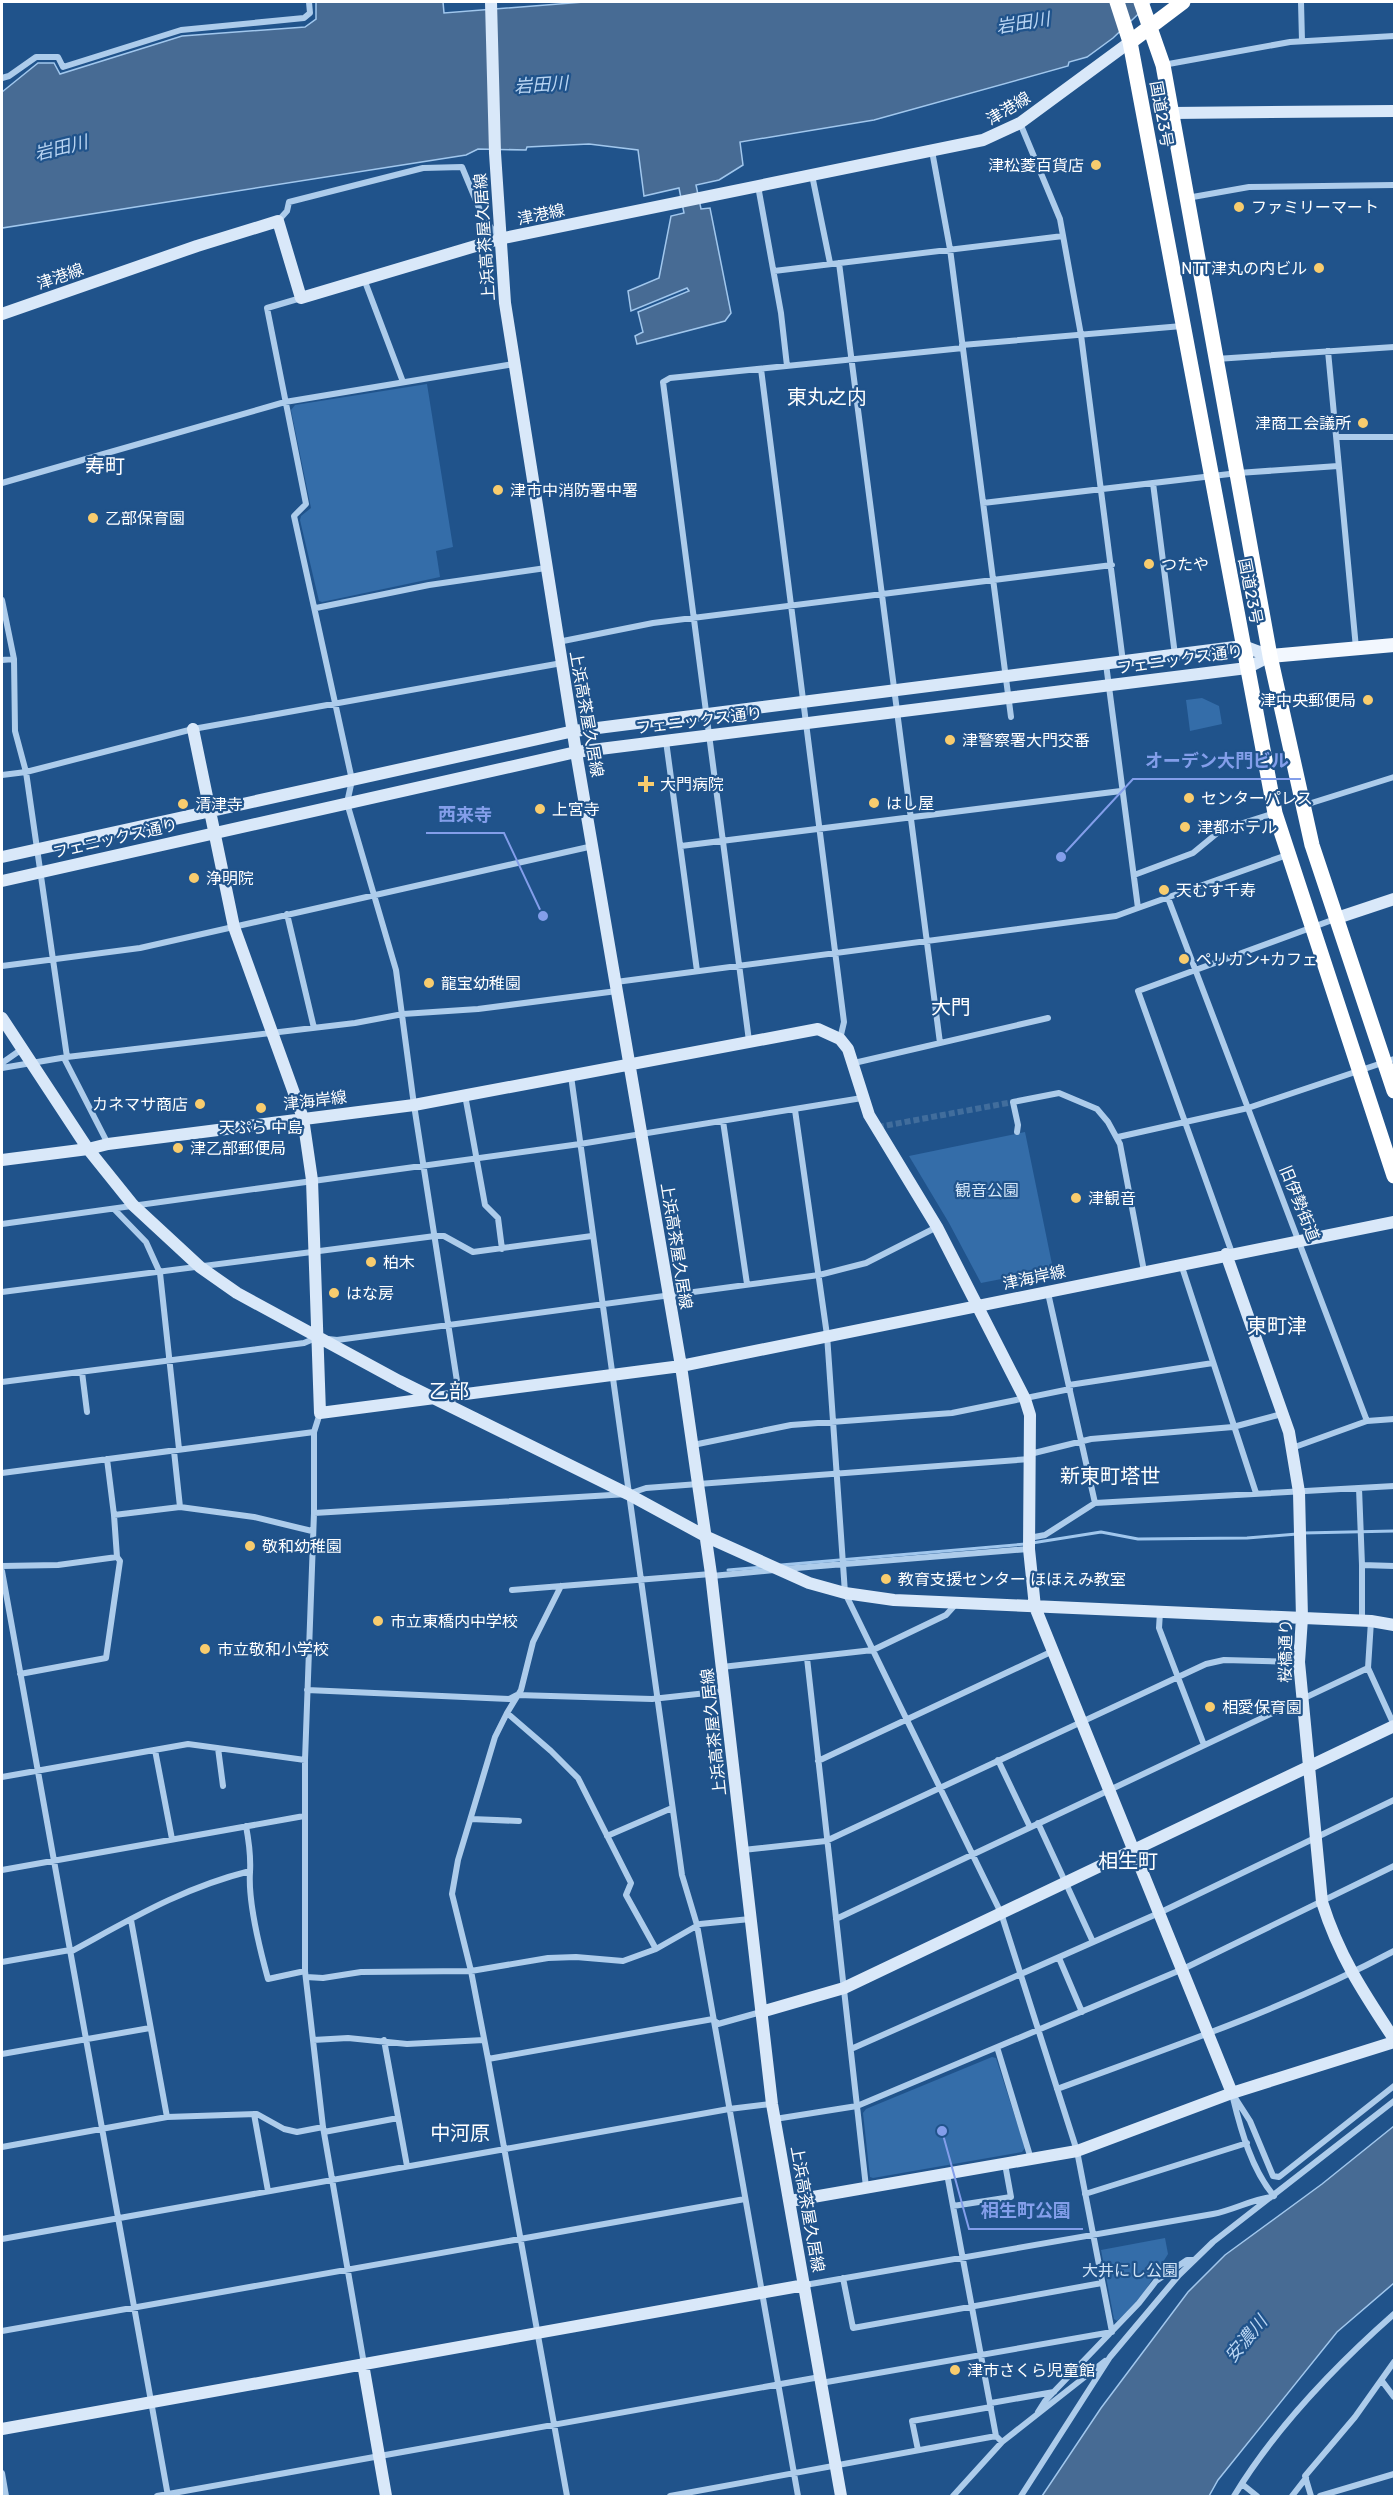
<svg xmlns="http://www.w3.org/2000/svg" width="1396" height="2498" font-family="Rubik,'Noto Sans JP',sans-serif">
	<rect width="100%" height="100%" fill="#20538b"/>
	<path fill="#346da9" d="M 427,384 L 453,547 L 436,551 L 440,577 L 322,602 L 319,601 L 300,520 L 301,516 L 311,508 L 291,410 L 295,405 Z
		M 1202,698 L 1219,706 L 1222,724 L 1190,731 L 1186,700 Z
		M 1025,1132 L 1053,1269 L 981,1283 L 949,1223 L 909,1156 Z
		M 992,2057 L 996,2058 L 1025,2148 L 1022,2152 L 873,2178 L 870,2177 L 863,2113 L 866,2109 Z
		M 1165,2238 L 1168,2254 L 1138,2302 L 1117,2321 L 1114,2319 L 1101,2250 Z"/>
	<path fill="#476b94" stroke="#a1c7ed" stroke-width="1.5" d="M 316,2 L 443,2 L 444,13 L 584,2 L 1151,2 L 1113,38 L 1087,57 L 1069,62 L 1068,66 L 874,120 L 740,142 L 743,165 L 719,180 L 696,185 L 701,209 L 710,208 L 731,313 L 725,321 L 637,344 L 635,336 L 643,332 L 638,312 L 689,291 L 687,288 L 631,311 L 628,291 L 659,278 L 671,216 L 684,213 L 679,188 L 644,196 L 638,150 L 589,144 L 527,147 L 526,150 L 478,149 L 466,155 L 2,228 L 2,92 L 38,63 L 54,63 L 60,74 L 182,36 L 305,27 L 316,19 Z
		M 1394,2126 L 1394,2283 L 1337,2332 L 1218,2480 L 1209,2496 L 1042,2496 L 1101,2408 L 1188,2292 L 1225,2255 L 1322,2184 Z"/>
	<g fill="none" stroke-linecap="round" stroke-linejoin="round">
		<path stroke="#a1c7ed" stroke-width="3" d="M 1303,1533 L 1394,1531
			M 1032,1543 L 1101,1532 L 1138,1539 L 1247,1538 L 1297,1534
			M 781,1565 L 1026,1544
			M 728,1570 L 763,1567"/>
		<path stroke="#416d9c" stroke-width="6" stroke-dasharray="6 3" stroke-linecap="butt" d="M 878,1127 L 1013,1102"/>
		<path stroke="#adcceb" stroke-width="6" d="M 1301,2 L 1302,41
			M 1163,65 L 1290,42 L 1394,36
			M 2,78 L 9,76 L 36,57 L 58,57 L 63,67 L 181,30 L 304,18 L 310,13 L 309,2
			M 1020,123 L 1060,219 L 1081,335 L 1123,662
			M 932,151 L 950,249 L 1011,717
			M 812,175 L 830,263
			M 758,186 L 781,313 L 787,366
			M 1187,198 L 1249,187 L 1394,185
			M 278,221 L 287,211 L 289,202 L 423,168 L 462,167 L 482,215 L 499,239
			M 839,263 L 940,1043
			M 774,271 L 1063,236
			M 364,279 L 403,382
			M 301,298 L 267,308 L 306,504 L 294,516 L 352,780 L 347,803 L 396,970 L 414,1105 L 459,1394
			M 962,345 L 1182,326
			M 1328,351 L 1356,648
			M 1216,359 L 1394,347
			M 761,369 L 844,1022 L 840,1039
			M 1337,437 L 1394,437
			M 2,483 L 285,402 L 514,364
			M 1153,483 L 1175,655
			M 983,503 L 1238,473 L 1338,466
			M 2,600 L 14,659 L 15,731 L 26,772 L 67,1057
			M 316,608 L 429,585 L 546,568
			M 558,642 L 653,623 L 1112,565
			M 2,660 L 14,659
			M 666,741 L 697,971
			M 2,775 L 26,772 L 193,729 L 562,663
			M 1305,805 L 1394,777
			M 681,846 L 1121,791
			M 1134,875 L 1193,853 L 1221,830 L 1275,813
			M 1168,898 L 1367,1421
			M 1138,908 L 1287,855
			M 287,914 L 314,1028
			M 2,966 L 140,948 L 593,846
			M 616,982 L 1116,916 L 1138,908 L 1106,664
			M 749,1041 L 663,382 L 670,378 L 963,348
			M 64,1058 L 108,1144
			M 2,1063 L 22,1049
			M 854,1063 L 1048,1018
			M 2,1068 L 67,1057 L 355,1023 L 403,1014 L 478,1009 L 617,991
			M 571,1076 L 682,1875 L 697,1925 L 798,2496
			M 465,1095 L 485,1205 L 498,1218 L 502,1249
			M 795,1110 L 827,1335 L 845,1593 L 1001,1913 L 1077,2151 L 1112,2332 L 821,2383
			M 723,1121 L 747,1284
			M 1017,1132 L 1018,1125 L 1013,1102 L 1059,1093 L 1097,1109 L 1108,1122 L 1120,1144 L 1144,1271
			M 1118,1137 L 1248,1108 L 1394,1059
			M 114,1209 L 146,1242 L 160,1273 L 179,1449
			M 2,1224 L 580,1144 L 862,1098
			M 1232,1253 L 1138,991 L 1335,919
			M 1181,1264 L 1256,1493
			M 2,1292 L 435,1236 L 444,1236 L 473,1252 L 592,1236
			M 1048,1293 L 1095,1503
			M 328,1339 L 337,1340 L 819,1275 L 866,1263 L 937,1227
			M 82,1372 L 87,1412
			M 2,1382 L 304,1343 L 318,1337
			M 1069,1385 L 1213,1363
			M 320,1413 L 314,1432 L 314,1513 L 305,1760 L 305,1971 L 323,2127 L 364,2364
			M 693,1445 L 791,1425 L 952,1413 L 1070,1389
			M 1292,1448 L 1367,1421 L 1394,1419
			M 174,1451 L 180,1507
			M 1030,1454 L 1091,1439 L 1233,1427 L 1282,1414
			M 107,1459 L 114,1515
			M 2,1473 L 314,1432
			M 1359,1488 L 1362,1565 L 1394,1566
			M 314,1513 L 628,1494 L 646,1488 L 1030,1459
			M 1029,1538 L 1045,1535 L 1095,1503 L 1394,1486
			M 2,1566 L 58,1565 L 117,1557
			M 784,1569 L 1028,1549
			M 2,1571 L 168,2496
			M 712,1576 L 774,1570
			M 512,1590 L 711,1574
			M 1160,1612 L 1159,1628 L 1204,1745
			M 1362,1620 L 1362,1565
			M 1371,1621 L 1368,1668 L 1394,1725
			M 807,1658 L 866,2187
			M 722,1667 L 873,1650 L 946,1615 L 956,1604
			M 20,1674 L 106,1658 L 120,1561 L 117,1557 L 114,1515 L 180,1507 L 254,1517 L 312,1531
			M 307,1690 L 509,1699 L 517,1695 L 652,1699 L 725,1691
			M 507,1713 L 521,1690 L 533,1642 L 561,1586
			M 218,1748 L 223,1786
			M 155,1750 L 172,1839
			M 998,1760 L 1030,1827
			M 818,1761 L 1053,1651
			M 2,1777 L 188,1744 L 305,1760
			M 471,1819 L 519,1821
			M 1038,1823 L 1093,1942
			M 246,1826 C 249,1842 251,1856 250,1872 C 248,1901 260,1950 268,1979 L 305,1971
			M 607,1836 L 672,1808
			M 743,1850 L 826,1841 L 1206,1664 L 1224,1660 L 1298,1662
			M 2,1870 L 304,1816
			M 836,1919 L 1368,1668
			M 131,1920 L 167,2117
			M 656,1949 L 700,1924 L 750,1919
			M 70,1952 C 131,1919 182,1888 250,1871
			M 1059,1958 L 1082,2012
			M 2,1962 L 70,1950
			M 306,1977 L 323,1978 L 361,1972 L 471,1971 L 548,1958 L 576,1957 L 623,1961 L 656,1949 L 626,1895 L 631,1883 L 578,1778 L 551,1751 L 507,1713 L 495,1737 L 458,1860 L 452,1894 L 471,1971 L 488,2059 L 567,2496
			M 313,2040 L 348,2038 L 407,2044 L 484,2040
			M 384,2040 L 407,2166
			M 997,2047 L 1031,2159
			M 851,2049 L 1159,1913 L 1394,1800
			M 2,2054 L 150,2028
			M 488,2059 L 713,2019 L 718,2024 L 761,2012
			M 1057,2089 C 1171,2047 1287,2008 1394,1951
			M 1232,2093 L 1250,2121 L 1273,2176 L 1279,2177 L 1394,2086
			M 1233,2098 C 1241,2131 1252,2170 1274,2196
			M 254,2114 L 268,2191
			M 775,2119 L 857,2106 L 1183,1969 L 1394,1866
			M 324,2132 L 398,2118
			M 2,2147 L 167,2117 L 257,2114 L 284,2129 L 297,2132 L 323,2127
			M 947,2174 L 996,2436 L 1002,2442 L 1105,2361
			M 1085,2194 L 1247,2143
			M 953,2206 L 1011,2197 L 1005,2164
			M 2,2239 L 729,2109 L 771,2104
			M 843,2278 L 853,2328 L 1102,2283
			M 805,2285 L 1213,2214 C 1234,2210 1250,2200 1271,2197
			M 2,2331 L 745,2199
			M 1382,2381 L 1394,2397
			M 991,2403 L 1054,2392
			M 1038,2412 L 1045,2401 L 1139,2303 L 1156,2281 L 1187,2260 L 1194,2260
			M 918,2450 L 912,2421 L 991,2407
			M 2,2473 L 6,2496
			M 1242,2484 L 1257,2496
			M 157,2496 L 820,2377
			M 670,2496 L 996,2436
			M 953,2496 L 1002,2442
			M 1021,2496 L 1110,2357 L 1179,2275 L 1213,2242 L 1394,2101
			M 1234,2496 C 1276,2427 1334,2367 1394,2314
			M 1292,2496 L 1306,2478
			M 1311,2496 L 1305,2476 L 1355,2417 L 1394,2362
			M 1320,2496 L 1394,2474"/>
		<path stroke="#d9e8f9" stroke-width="12" d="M 491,2 L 495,153 L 505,303 L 576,752 L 681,1366 L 711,1574 L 772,2104 L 841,2496
			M 1171,113 L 1394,111
			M 2,314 L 197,246 L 278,221 L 301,298 L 499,239 L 983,140 L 1020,123 L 1130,42
			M 193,729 L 234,927 L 303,1118 L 312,1180 L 320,1413 L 681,1366 L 1394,1222
			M 2,857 L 574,731 L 1243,646 L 1270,656
			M 2,881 L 576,752 L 1247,668 L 1270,656
			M 1337,918 L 1394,899
			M 2,1018 L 88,1149 L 133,1205 L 200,1267 L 237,1293 L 399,1381 L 628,1494 L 707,1537 L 809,1583 L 845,1593 L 894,1600 L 1371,1621 L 1394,1625
			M 2,1160 L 88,1149 L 108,1144 L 414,1105 L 818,1029 L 840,1039 L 848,1049 L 869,1115 L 937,1227 L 1025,1399 L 1030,1415 L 1029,1549 L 1035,1607 L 1232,2093
			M 1226,1254 L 1289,1432 L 1299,1492 L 1302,1618 L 1299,1662 L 1322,1902 C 1339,1956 1363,1992 1394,2039
			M 761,2012 L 844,1988 L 1394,1726
			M 790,2201 L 1077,2151 L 1232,2093 L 1394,2042
			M 363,2364 L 386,2496
			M 2,2429 L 805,2285"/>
		<path stroke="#f2f7fe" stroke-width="14" d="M 1270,656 L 1394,645"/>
		<path stroke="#fff" stroke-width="15" d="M 1117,2 L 1130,42 L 1275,813 L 1394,1176
			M 1141,2 L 1163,65 L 1270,656 L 1312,845 L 1394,1091
			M 1130,42 L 1183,2"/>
	</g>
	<g fill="#f8cc6e" stroke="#20538b" stroke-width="2">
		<circle cx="1096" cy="165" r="6"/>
		<circle cx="1239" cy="207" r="6"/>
		<circle cx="1319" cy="268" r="6"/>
		<circle cx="1363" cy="423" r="6"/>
		<circle cx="498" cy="490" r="6"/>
		<circle cx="93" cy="518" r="6"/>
		<circle cx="1149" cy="564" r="6"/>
		<circle cx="1368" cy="700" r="6"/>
		<circle cx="950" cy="740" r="6"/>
		<path d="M643 775h6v6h6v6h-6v6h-6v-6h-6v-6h6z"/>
		<circle cx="1189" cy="798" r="6"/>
		<circle cx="874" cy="803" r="6"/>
		<circle cx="183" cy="804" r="6"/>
		<circle cx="540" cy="809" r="6"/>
		<circle cx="1185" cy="827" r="6"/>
		<circle cx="194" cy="878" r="6"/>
		<circle cx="1164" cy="890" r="6"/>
		<circle cx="1184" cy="959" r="6"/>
		<circle cx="429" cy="983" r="6"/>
		<circle cx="200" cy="1104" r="6"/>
		<circle cx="261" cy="1108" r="6"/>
		<circle cx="178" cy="1148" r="6"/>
		<circle cx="1076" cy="1198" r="6"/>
		<circle cx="371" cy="1262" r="6"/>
		<circle cx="334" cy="1293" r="6"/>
		<circle cx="250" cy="1546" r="6"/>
		<circle cx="886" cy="1579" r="6"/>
		<circle cx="378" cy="1621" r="6"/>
		<circle cx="205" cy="1649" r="6"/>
		<circle cx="1210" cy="1707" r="6"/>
		<circle cx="955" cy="2370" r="6"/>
	</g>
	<g text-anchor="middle" stroke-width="4.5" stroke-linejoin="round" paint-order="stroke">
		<g font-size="16" fill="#fff" stroke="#20538b">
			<text transform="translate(1008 108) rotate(-31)" y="6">津港線</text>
			<text transform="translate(1162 114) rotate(80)" y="6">国道23号</text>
			<text transform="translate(541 214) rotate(-12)" y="6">津港線</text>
			<text transform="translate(484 237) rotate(-94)" y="6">上浜高茶屋久居線</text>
			<text transform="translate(60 276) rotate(-19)" y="6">津港線</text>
			<text transform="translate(1251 591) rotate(79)" y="6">国道23号</text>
			<text transform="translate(1180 659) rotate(-8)" y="6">フェニックス通り</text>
			<text transform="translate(587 714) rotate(80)" y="6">上浜高茶屋久居線</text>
			<text transform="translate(699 720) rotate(-7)" y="6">フェニックス通り</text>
			<text transform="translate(115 838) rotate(-13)" y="6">フェニックス通り</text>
			<text transform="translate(315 1100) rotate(-7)" y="6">津海岸線</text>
			<text transform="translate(1300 1203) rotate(68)" y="6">旧伊勢街道</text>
			<text transform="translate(677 1246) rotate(81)" y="6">上浜高茶屋久居線</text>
			<text transform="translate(1034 1277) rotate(-12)" y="6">津海岸線</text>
			<text transform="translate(1285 1651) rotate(-89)" y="6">桜橋通り</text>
			<text transform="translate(713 1732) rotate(-96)" y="6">上浜高茶屋久居線</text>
			<text transform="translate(808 2209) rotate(80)" y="6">上浜高茶屋久居線</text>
		</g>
		<g font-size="16" fill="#fff" stroke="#20538b" text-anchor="start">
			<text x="1084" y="171" text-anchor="end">津松菱百貨店</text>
			<text x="1251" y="213">ファミリーマート</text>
			<text x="1307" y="274" text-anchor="end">NTT津丸の内ビル</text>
			<text x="1351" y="429" text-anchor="end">津商工会議所</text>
			<text x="510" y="496">津市中消防署中署</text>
			<text x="105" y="524">乙部保育園</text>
			<text x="1161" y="570">つたや</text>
			<text x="1356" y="706" text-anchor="end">津中央郵便局</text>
			<text x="962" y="746">津警察署大門交番</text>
			<text x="660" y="790">大門病院</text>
			<text x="1201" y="804">センターパレス</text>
			<text x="886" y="809">はし屋</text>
			<text x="195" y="810">清津寺</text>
			<text x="552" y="815">上宮寺</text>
			<text x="1197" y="833">津都ホテル</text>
			<text x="206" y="884">浄明院</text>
			<text x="1176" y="896">天むす千寿</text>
			<text x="1196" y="965">ペリカン+カフェ</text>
			<text x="441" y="989">龍宝幼稚園</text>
			<text x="188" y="1110" text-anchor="end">カネマサ商店</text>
			<text x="261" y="1133" text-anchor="middle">天ぷら 中島</text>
			<text x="190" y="1154">津乙部郵便局</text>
			<text x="1088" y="1204">津観音</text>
			<text x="383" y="1268">柏木</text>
			<text x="346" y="1299">はな房</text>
			<text x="262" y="1552">敬和幼稚園</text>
			<text x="898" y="1585">教育支援センター ほほえみ教室</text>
			<text x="390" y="1627">市立東橋内中学校</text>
			<text x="217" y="1655">市立敬和小学校</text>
			<text x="1222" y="1713">相愛保育園</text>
			<text x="967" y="2376">津市さくら児童館</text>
		</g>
		<g font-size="16" fill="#d2e5f8" stroke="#20538b">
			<text x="987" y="1196">観音公園</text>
			<text x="1130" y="2276">大井にし公園</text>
		</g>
		<g font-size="18" font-style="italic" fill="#b9d5f3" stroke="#20538b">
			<text transform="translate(1023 23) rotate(-9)" y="6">岩田川</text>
			<text transform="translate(541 85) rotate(-4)" y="6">岩田川</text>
			<text transform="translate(61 148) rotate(-14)" y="6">岩田川</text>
			<text transform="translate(1246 2339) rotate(-50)" y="6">安濃川</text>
		</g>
		<g font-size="20" fill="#fff" stroke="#20538b">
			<text x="827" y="404">東丸之内</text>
			<text x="105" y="473">寿町</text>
			<text x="951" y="1014">大門</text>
			<text x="1277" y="1333">東町津</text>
			<text x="449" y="1398">乙部</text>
			<text x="1110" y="1483">新東町塔世</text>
			<text x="1128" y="1868">相生町</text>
			<text x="460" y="2140">中河原</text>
		</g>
	</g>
	<path fill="none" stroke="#839eea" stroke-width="2" d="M1061 857L1133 779H1301M543 916L504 833H426M942 2131L969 2229H1083"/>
	<g fill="#839eea" stroke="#20538b" stroke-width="2">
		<circle cx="1061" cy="857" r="6"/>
		<circle cx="543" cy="916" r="6"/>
		<circle cx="942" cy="2131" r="6"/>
	</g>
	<g font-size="18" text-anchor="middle" font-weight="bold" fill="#839eea" stroke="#20538b" stroke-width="4.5" stroke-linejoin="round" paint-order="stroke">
		<text x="1217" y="767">オーデン大門ビル</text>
		<text x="465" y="821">西来寺</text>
		<text x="1026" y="2217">相生町公園</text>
	</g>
	<rect width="1396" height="2498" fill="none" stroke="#ffffff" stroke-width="6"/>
</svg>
